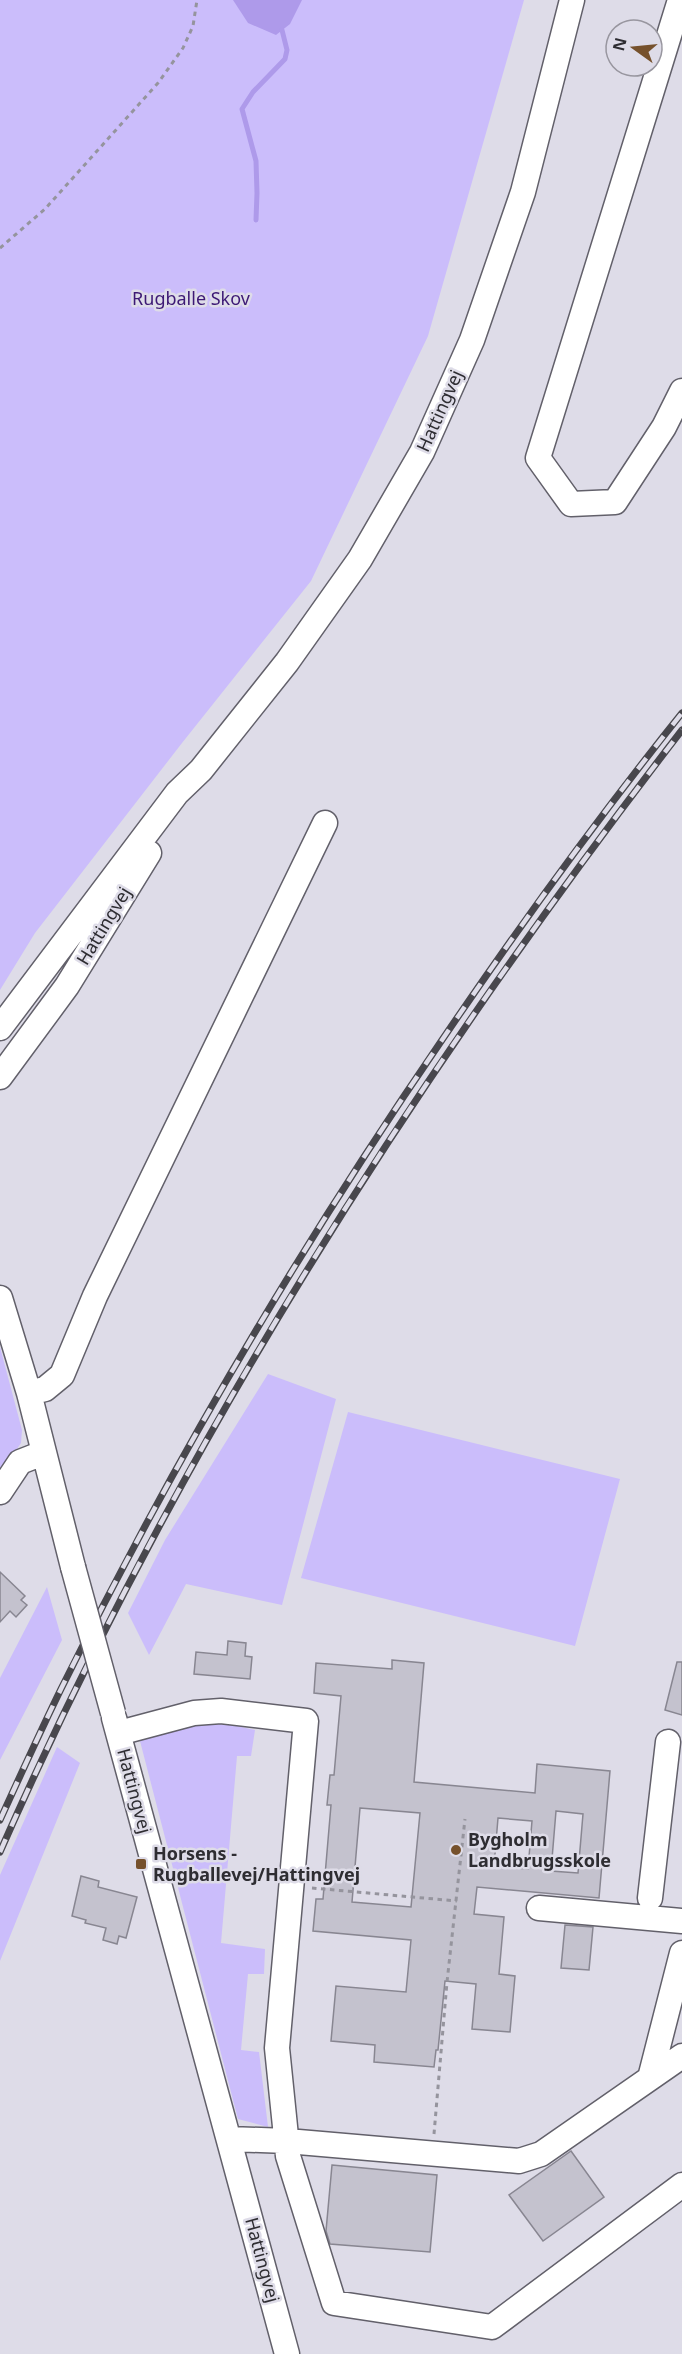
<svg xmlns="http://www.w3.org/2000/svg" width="682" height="2354" font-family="'Noto Sans',sans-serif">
	<rect width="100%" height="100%" fill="#dedce8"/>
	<path fill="#cbbdfb" d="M 0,0 L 524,0 L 428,336 L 311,581 L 182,743 L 35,933 L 0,990 Z
		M 0,1347 L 22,1430 L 21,1443 L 0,1474 Z
		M 268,1374 L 336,1399 L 282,1605 L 186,1584 L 149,1655 L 128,1613 L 165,1540 Z
		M 348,1412 L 620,1479 L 575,1646 L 301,1578 Z
		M 47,1587 L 62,1640 L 0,1760 L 0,1678 Z
		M 214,1721 L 255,1730 L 251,1756 L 237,1756 L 221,1943 L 265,1949 L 264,1974 L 248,1974 L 241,2050 L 259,2052 L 268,2127 L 238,2119 L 140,1741 L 172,1724 Z
		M 57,1747 L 80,1763 L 0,1961 L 0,1875 Z"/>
	<path fill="#ae9aea" d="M 233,0 L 302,0 L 290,24 L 276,35 L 248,23 Z"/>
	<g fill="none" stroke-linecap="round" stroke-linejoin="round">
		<path stroke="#ae9aea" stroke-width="5" d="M 256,220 L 257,193 L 256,161 L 242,109 L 253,92 L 285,59 L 287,50 L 282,30"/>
	</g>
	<path fill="#c4c2ce" stroke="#888691" stroke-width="1.5" fill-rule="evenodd" d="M 0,1572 L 25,1596 L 21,1600 L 27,1605 L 16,1617 L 10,1611 L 0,1622 Z
		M 228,1641 L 246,1643 L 245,1656 L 252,1657 L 250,1679 L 194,1674 L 196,1652 L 227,1655 Z
		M 392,1660 L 424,1663 L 414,1782 L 535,1793 L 537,1764 L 610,1771 L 599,1898 L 477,1887 L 474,1914 L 504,1917 L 499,1974 L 515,1976 L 510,2032 L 472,2029 L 476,1984 L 445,1981 L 438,2050 L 436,2050 L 434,2067 L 374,2062 L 375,2045 L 331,2041 L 336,1986 L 406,1992 L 411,1940 L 313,1931 L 316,1899 L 323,1899 L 331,1805 L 327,1805 L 330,1775 L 334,1775 L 341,1696 L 314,1693 L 316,1663 L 392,1669 ZM 360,1808 L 420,1813 L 411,1907 L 352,1902 ZM 556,1811 L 583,1814 L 578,1873 L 551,1871 ZM 498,1818 L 532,1821 L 528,1869 L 494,1866 Z
		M 677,1662 L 682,1662 L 682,1715 L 665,1710 Z
		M 81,1876 L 99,1881 L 98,1887 L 137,1897 L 126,1938 L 119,1936 L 117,1944 L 103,1940 L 106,1928 L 85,1923 L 86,1920 L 72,1916 Z
		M 565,1925 L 593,1927 L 589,1970 L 561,1968 Z
		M 571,2151 L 604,2197 L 543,2241 L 509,2195 Z
		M 332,2165 L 437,2175 L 430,2252 L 330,2244 L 326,2231 Z"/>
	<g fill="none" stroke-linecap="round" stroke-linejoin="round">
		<g stroke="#62606a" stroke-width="27">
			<path id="minor" d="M 680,0 L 538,458 L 571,504 L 615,502 L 664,427 L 682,391
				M 0,1028 L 177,793 L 201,770 L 287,662 L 360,559 L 422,452 L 472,340 L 523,192 L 572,0
				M 0,1077 L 67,986 L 149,853
				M 0,1298 L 29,1393 L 73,1567
				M 29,1393 L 45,1389 L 62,1375 L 95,1296 L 325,823
				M 0,1492 L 20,1462 L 43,1453
				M 114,1718 L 287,2354
				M 119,1733 L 194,1713 L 221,1711 L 306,1721 L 277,2048 L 288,2156 L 334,2303 L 492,2327 L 682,2185
				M 650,1898 L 668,1742
				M 539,1908 L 682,1921
				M 650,2078 L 682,1953
				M 229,2139 L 287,2141 L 519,2161 L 541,2154 L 682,2056"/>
		</g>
		<path stroke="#95949d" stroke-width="3" stroke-dasharray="4.5 4.5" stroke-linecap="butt" d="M 0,248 L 45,209 L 158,83 L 183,48 L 193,26 L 197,0
			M 312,1888 L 457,1901
			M 434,2134 L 447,1982 L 465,1819"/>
		<use href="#minor" stroke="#fff" stroke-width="24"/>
		<g stroke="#48474d" stroke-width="7">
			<path id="rail" d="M 0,1820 C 20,1776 40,1732 61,1689 C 172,1464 300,1247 442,1040 C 518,928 597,819 682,713
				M 0,1852 C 177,1449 414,1077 682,730"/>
		</g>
		<use href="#rail" stroke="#dedce8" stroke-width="4.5" stroke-dasharray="14" stroke-linecap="butt"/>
		<g stroke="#62606a" stroke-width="27" stroke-linecap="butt">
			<path id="minor-bridge" d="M 73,1567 L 113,1713"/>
		</g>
		<use href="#minor-bridge" stroke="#fff" stroke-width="24"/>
	</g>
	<g fill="#76512c" stroke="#dedce8" stroke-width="2">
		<circle cx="456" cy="1850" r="6"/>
		<rect x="135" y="1858" width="12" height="12" rx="3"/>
	</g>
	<g text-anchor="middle" stroke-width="5" stroke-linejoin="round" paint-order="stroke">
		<g font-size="18" fill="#3d1975" stroke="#dedce8">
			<text x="191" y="305">Rugballe Skov</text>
		</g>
		<g font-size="18" fill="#2e2d32" stroke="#dedce8">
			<text transform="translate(440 411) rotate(-66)" y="6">Hattingvej</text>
			<text transform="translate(104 926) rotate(-59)" y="6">Hattingvej</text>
			<text transform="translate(134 1791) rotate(75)" y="6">Hattingvej</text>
			<text transform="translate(262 2260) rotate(75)" y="6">Hattingvej</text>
		</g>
		<g font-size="18" font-weight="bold" fill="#2e2d32" stroke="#dedce8" text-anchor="start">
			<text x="468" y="1846">Bygholm<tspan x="468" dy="21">Landbrugsskole</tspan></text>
			<text x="153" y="1860">Horsens -<tspan x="153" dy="21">Rugballevej/Hattingvej</tspan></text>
		</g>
	</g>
	<g transform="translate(634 48) rotate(285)"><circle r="28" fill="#dedce8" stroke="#98969f" stroke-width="1.5"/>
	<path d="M0-4.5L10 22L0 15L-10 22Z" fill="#76512c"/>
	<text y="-9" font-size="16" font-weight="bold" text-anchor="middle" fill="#2e2d32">N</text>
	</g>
</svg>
